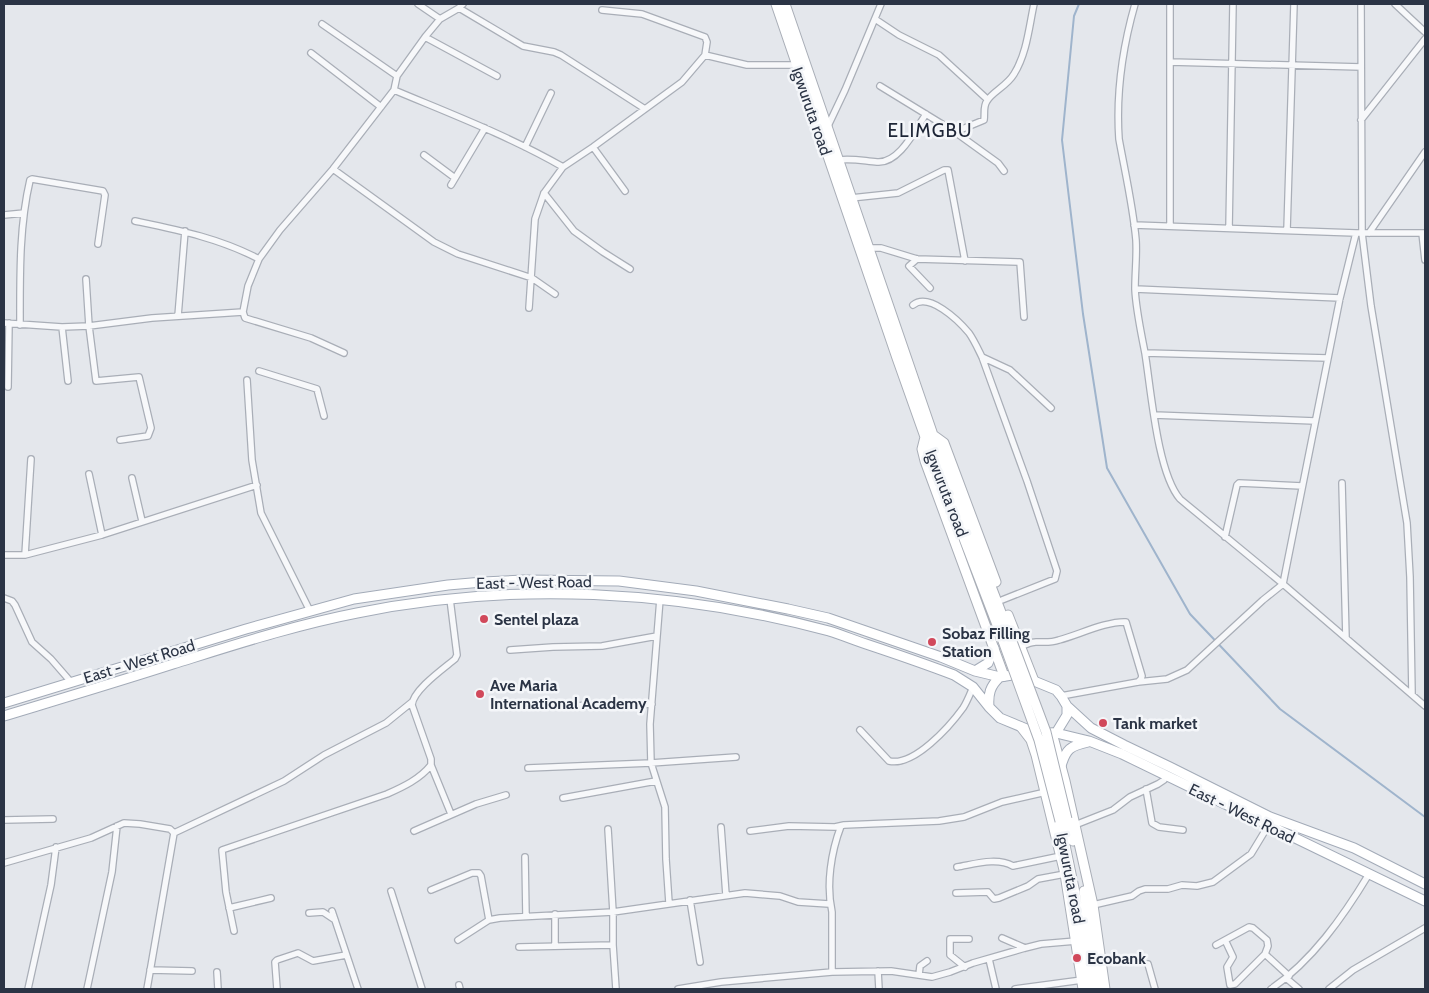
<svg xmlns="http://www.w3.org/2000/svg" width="1429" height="993" font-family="Cabin,sans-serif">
	<rect width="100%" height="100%" fill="#e4e7ec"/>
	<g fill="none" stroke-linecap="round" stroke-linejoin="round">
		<path stroke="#9fb4cc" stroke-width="2" d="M 1079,4 L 1074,16 L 1062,140 L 1083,314 L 1107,468 L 1190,614 L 1280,709 L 1425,817"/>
		<g stroke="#a9aeb7" stroke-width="8">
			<path id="street" d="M 418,4 L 440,19
				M 1361,4 L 1362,233 L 1371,306 L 1407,523 L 1410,577 L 1412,694
				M 1395,4 L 1425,32
				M 459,8 L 523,46 L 554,52 L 561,55 L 645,109
				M 875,19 L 899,35 L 939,55 L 987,99
				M 322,24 L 397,76
				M 425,37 L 497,76
				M 311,53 L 381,107
				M 705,55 L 747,65 L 797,65
				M 1170,62 L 1361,67
				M 880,86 L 955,132 L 998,163 L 1004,171
				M 394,90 C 451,114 509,136 563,167
				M 1361,120 L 1425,39
				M 827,128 L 845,90 L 881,4
				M 955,132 L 984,120 C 985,114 983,106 987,101 C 992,92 1007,86 1014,74 C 1027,53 1029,27 1034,4
				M 525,147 L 551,93
				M 593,147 L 625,191
				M 424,155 L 455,178
				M 838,160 C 852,158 864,161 877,162 C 899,164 915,130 926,114
				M 333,169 L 434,242 L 458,254 L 532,278 L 555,294
				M 451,185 L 485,128
				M 544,193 L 574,231 L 603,252 L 630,269
				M 851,198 L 898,193 L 944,170 L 948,170 L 965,261
				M 4,215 L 24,213
				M 135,221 C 178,230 219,238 259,259
				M 1134,225 L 1356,233 L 1425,233
				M 1170,226 L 1170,4
				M 1229,228 L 1233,4
				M 1287,230 L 1294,4
				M 1356,233 L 1340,298 L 1283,584 L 1425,706
				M 1369,233 L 1425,152
				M 1422,233 L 1425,260
				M 868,248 L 881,248 L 917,259 L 1020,262 L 1024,317
				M 917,259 L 909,266 L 930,288
				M 86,279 L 89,326 L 96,381 L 139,377 L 151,428 L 148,436 L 120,440
				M 1135,289 L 1340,298
				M 913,305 C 929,292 958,320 969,333 C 974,340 978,349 982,357 L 1027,481 L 1057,571 L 1055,579 L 1002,600
				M 529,308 L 535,219 L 544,193 L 563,167 L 593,147 L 682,82 L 705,55 L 707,42 L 705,37 L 642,14 L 602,10
				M 178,316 L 185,231
				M 4,323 L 62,327 L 89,326 L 152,318 L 243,312
				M 20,325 C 20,277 19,227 30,180 L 32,179 L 103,191 L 105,195 L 98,244
				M 62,327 L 68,381
				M 344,353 L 311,338 L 245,318 L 243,312 L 248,286 L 259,259 L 280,230 L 333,169 L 394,90 L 397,76 L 425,37 L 440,19 L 459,8 L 463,4
				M 1145,353 L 1328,358
				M 982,357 L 1010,370 L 1051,408
				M 259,371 L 317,389 L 324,416
				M 247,380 L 252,460 L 261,513 L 310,611
				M 8,387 L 9,323
				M 1154,415 L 1315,421
				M 89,474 L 102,535
				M 132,478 L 142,521
				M 1342,483 L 1346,638
				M 1225,537 L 1237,485 L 1239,483 L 1302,486
				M 4,555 L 25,555 L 102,535 L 257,485
				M 25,555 L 31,459
				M 4,598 L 12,601 L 15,605 L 32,642 L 51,659 L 71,682
				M 450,599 L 457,655 L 455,659 C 443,669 413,690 412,705 L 431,759 L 431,765 L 451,814
				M 660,599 L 650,724 L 651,763 L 665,807 L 666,859 L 669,903
				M 1021,646 C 1026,645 1031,642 1036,642 C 1044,642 1051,643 1059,640 C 1078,635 1107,621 1126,622 L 1142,676 L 1141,679 L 1138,682
				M 510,650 L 553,647 L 602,646 L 657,636
				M 1061,696 L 1138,682 L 1167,679 L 1187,670 L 1263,600 L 1283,584 L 1180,499 C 1157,472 1151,389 1145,353 C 1141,332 1136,310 1135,289 C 1135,272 1137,256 1136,240 C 1133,206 1125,172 1119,139 C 1116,95 1123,46 1135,4
				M 517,707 L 652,704
				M 860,730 L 889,761 C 914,767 950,726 963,708 C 967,702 970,694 973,687
				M 528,768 L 651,763 L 736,757
				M 1146,789 L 1152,823 L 1159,827 L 1183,830
				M 563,798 L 656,781
				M 4,820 L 53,819
				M 1075,825 L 1113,810 L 1130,797 L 1158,784 L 1164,780 L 1166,775
				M 721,827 L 726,895
				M 608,829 L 613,912 L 613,945 L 616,989
				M 414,831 L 476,804 L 506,795
				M 750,831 L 789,826 L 835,827 L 844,825 L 939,821 L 964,817 L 1002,802 L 1046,792
				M 174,833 L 284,781 L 324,755 L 386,723 L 412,702
				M 525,857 L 526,916
				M 4,863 L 91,838 L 124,823 L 140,824 L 170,829 L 174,833
				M 957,867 C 975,864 997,857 1013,866 L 1061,856
				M 431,890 L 472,873 L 479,873 L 481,876 L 489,920
				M 391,891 L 422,989
				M 956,893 L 988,892 L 994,899 L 999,898 L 1028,886 L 1038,879 L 1065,874
				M 690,900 L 700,962
				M 1093,905 L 1132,896 L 1139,891 L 1145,889 L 1168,889 L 1182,885 L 1197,886 L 1213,882 L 1251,854 L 1268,826
				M 229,908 L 271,898
				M 332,911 L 358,989
				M 309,913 L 323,912 L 335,920
				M 234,931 L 226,892 L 222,850 L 387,794 C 403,787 420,779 431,765
				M 1002,938 L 1025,948
				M 458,940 L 489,920 L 500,918 L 613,912 L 745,893 L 780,896 L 798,902 L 829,904
				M 1225,940 L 1233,957 L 1227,967 L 1230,985 L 1235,984 L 1265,954
				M 555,945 L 555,914
				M 1216,945 L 1249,927 L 1253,928 L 1267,940 L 1268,946 L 1265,954 L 1289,976
				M 519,947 L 613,945
				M 989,959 L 996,989
				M 1148,964 L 1155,989
				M 965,967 L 950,955 L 950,939 L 969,939
				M 150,970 L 192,971
				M 878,971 L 879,989
				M 217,972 L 218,989
				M 832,972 L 832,912 C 826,885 831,852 841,826
				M 919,975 L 920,966 L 927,961
				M 1286,978 L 1299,989
				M 459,985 L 460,989
				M 28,989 L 51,885 L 56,847
				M 87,989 L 112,872 L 117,826
				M 147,989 L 174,833
				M 277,989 L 275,962 L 277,960 L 298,953 L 313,961 L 346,955
				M 678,989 L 721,982 L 832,972 L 891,971 L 932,977 L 950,972 L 973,963 L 1025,948 L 1041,944 L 1076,941
				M 1015,989 L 1082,980
				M 1271,989 C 1312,961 1343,917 1369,874
				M 1329,989 L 1353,970 L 1425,928"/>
		</g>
		<g stroke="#a9aeb7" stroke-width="11">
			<path id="secondary" d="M 776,4 L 897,358 L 925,437 L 999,630
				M 785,4 L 933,435 L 1007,628
				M 933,435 L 944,443 L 996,582
				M 925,437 L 922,449 L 925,461 L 1004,676
				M 1008,615 L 1034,681
				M 1021,727 L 1031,740 L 1036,755 L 1065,874 L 1083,989
				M 1052,733 L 1065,781 L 1093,905 L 1105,989
				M 1067,819 L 1073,841
				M 1060,821 L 1075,893 L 1090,989
				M 1084,891 L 1098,989"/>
		</g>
		<g stroke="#a3abb8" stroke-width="11">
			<path id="primary" d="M 975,671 L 988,663 L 994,648
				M 4,703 L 246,629 L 354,599 L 448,585 L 483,582 L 523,580 L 619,581 L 696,591 L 788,609 L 828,618 L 941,657 L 975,671 L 1000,677 L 1012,675 L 1034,681 L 1056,690 L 1061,696 L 1067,706 L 1067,715 L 1056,733
				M 1067,706 L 1091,728 L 1124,745 L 1170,767 L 1270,817 L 1354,848 L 1425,884
				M 989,707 C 988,694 990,686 1000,677
				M 4,716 C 60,699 117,682 173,664 C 234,645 295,625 357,613 C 513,581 676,590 829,631 C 842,635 854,640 866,644 C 896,654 925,664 954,675 L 973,687 L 989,707 L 1000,718 L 1029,730 L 1043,733 L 1056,733 L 1089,741 L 1122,754 L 1425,901
				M 1061,766 C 1066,749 1070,746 1088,742"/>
		</g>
		<use href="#street" stroke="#f7f8fa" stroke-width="5.5"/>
		<use href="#secondary" stroke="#fff" stroke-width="9"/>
		<use href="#primary" stroke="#fff" stroke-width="9"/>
		<g stroke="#a9aeb7" stroke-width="11" stroke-linecap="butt">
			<path id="secondary-bridge" d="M 1007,628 L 1046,732 L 1067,819
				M 999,630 L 1039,740 L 1060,821"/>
		</g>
		<use href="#secondary-bridge" stroke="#fff" stroke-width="9"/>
	</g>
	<g fill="#d1495b" stroke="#f4f6f9" stroke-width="2">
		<circle cx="484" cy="619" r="5"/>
		<circle cx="932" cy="642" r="5"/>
		<circle cx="480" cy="694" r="5"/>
		<circle cx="1103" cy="723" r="5"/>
		<circle cx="1077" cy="958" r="5"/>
	</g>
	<g text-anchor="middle" stroke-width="5" stroke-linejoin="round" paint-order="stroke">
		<g font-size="16" fill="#2b3445" stroke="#f4f6f9">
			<text transform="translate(812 111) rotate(71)" y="6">Igwuruta road</text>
			<text transform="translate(947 493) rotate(69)" y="6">Igwuruta road</text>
			<text transform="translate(534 582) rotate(-1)" y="6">East - West Road</text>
			<text transform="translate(139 661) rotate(-17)" y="6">East - West Road</text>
			<text transform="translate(1242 813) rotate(26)" y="6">East - West Road</text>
			<text transform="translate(1071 878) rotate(79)" y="6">Igwuruta road</text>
		</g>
		<g font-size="16" font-weight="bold" fill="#2b3445" stroke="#f4f6f9" text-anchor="start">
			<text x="494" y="625">Sentel plaza</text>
			<text x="942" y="639">Sobaz Filling<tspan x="942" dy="18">Station</tspan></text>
			<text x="490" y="691">Ave Maria<tspan x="490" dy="18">International Academy</tspan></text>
			<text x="1113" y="729">Tank market</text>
			<text x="1087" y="964">Ecobank</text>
		</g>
		<g font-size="19" letter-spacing="1" fill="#1d2536" stroke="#f4f6f9">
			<text x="930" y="137">ELIMGBU</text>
		</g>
	</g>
	<rect width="1429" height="993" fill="none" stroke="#2b3445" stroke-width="10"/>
</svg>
